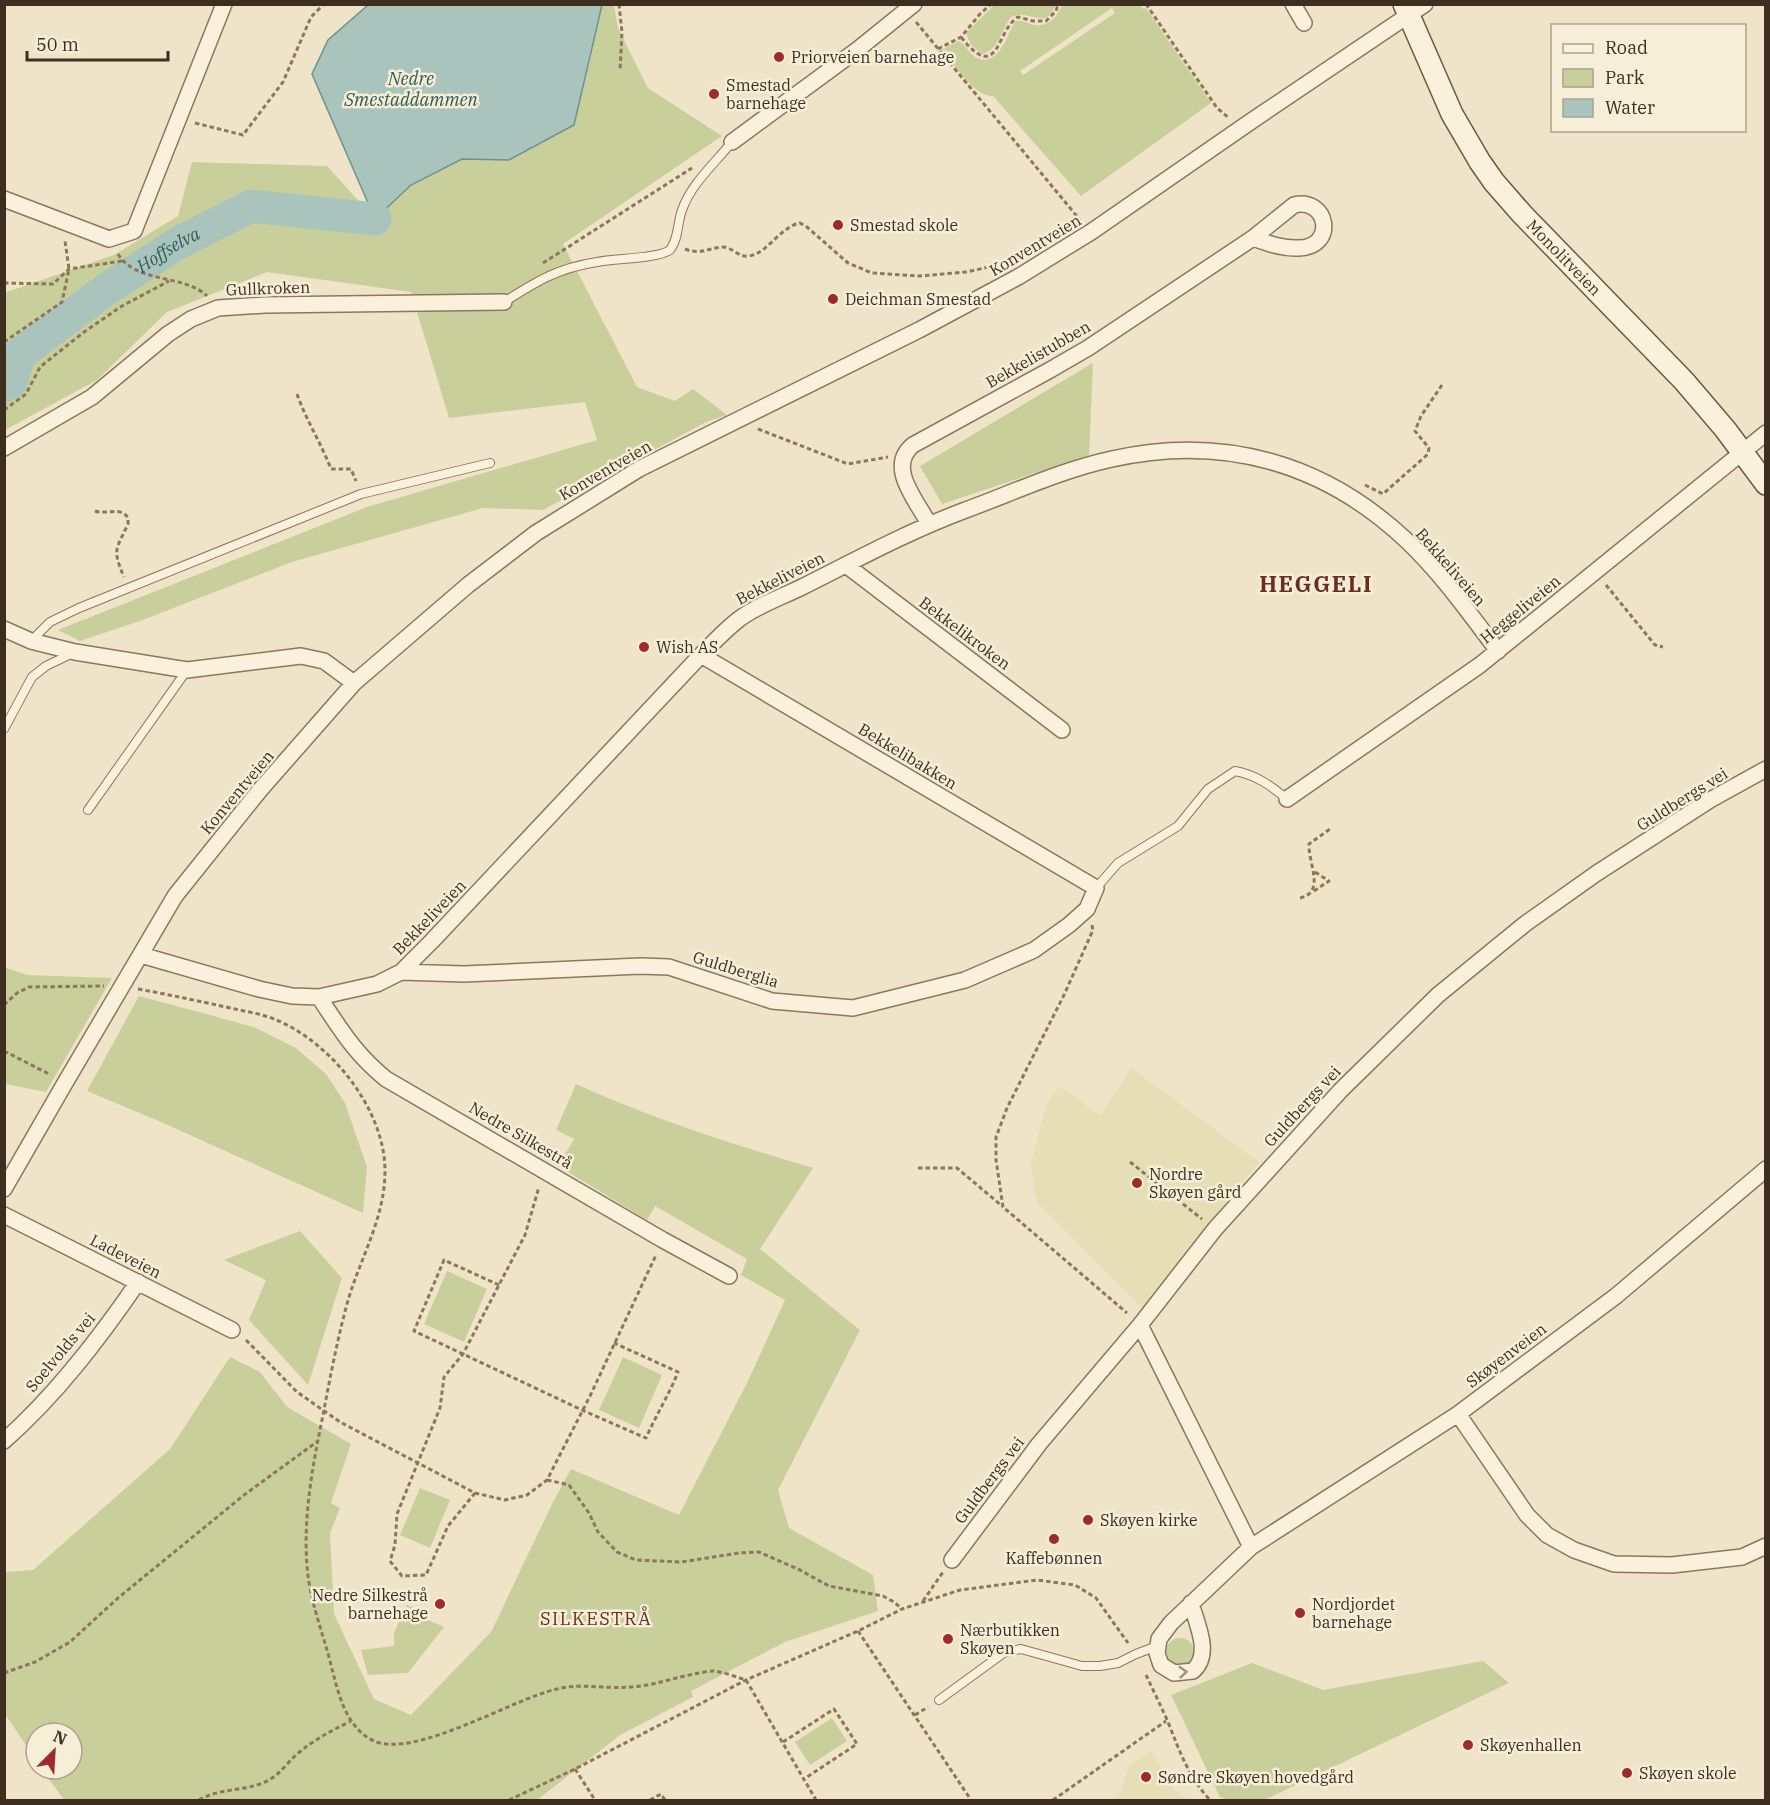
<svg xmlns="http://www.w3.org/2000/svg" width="1770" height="1805" font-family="'IBM Plex Serif',serif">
	<rect width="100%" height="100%" fill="#f0e4c8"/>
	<path fill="#e6deb5" d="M 1131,1068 L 1259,1162 L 1142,1307 L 1037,1203 L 1031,1163 L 1046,1105 L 1060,1086 L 1100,1116 Z
		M 1152,1751 L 1174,1789 L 1187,1800 L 1114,1800 L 1119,1795 L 1130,1764 Z"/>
	<path fill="#c9cf9b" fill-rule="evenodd" d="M 602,5 L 614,5 L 618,28 L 648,88 L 722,136 L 563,244 L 637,387 L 675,401 L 693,389 L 727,415 L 706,422 L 543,510 L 483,508 L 292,562 L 140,621 L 80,641 L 58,630 L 367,507 L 597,440 L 585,402 L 449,418 L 411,292 L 267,272 L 167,312 L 97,380 L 5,430 L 4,293 L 114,255 L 178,216 L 192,162 L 327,166 L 375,219 L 411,185 L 462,158 L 509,160 L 574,125 Z
		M 994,5 L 994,4 L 1055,5 C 1047,32 1027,8 1011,17 C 1001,30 1000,49 982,54 L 971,45 L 966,33 Z
		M 1062,5 L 1140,4 L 1143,9 L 1146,8 L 1211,103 L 1081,196 L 993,96 C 974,97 955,64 942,50 L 958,41 C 967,44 969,56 979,59 C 1001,65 1007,32 1016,21 C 1022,20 1025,22 1031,24 C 1046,29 1057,18 1062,5 ZM 1112,8 L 1115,13 L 1023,75 L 1020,71 Z
		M 1093,363 L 1089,455 L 942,504 L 920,466 Z
		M 4,967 L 27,975 L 112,978 L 46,1092 L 5,1084 Z
		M 139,996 L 254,1027 L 296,1048 L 326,1074 L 345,1103 L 367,1167 L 363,1213 L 161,1122 L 87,1091 Z
		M 576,1084 C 653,1119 732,1144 813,1168 L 760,1249 L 860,1330 L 778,1490 L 789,1528 L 873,1575 L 878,1611 L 785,1642 L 691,1691 L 693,1697 L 620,1735 L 537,1800 L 64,1800 L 42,1769 L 72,1769 L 72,1733 L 36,1733 L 36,1760 L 5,1714 L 5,1572 L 33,1570 L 170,1449 L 230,1357 L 260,1372 L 287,1407 L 351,1444 L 331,1503 L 340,1508 L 330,1533 L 334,1614 L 374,1699 L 411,1715 L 491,1632 L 553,1502 L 571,1469 L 679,1515 L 748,1381 L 785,1300 L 741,1275 L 747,1259 L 655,1206 L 647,1220 L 558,1166 L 574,1139 L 556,1130 Z
		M 300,1231 L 342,1278 L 308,1385 L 249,1320 L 266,1280 L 224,1260 Z
		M 447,1271 L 487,1289 L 464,1342 L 424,1324 Z
		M 623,1357 L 662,1375 L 639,1428 L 599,1410 Z
		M 420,1488 L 450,1500 L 430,1548 L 400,1535 Z
		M 407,1605 L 423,1613 L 421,1617 L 444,1627 L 408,1673 L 368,1675 L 361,1650 L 394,1646 L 394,1633 Z
		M1166 1652a14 14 0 1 1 28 0a14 14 0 1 1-28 0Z
		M 1483,1661 L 1509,1683 L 1264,1800 L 1228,1800 L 1220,1797 L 1171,1695 L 1252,1663 L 1323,1690 Z
		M 832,1718 L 847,1741 L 810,1765 L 795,1742 Z"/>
	<path fill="#a9c4bc" stroke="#6f938a" stroke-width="1.5" d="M 368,5 L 602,5 L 574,125 L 509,160 L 462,159 L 411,185 L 375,219 L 312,74 L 328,40 Z"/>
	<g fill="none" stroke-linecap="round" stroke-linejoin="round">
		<path stroke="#a9c4bc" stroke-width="33" id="s1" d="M 4,386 L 11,382 L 19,355 L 104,291 L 178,243 L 251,206 L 375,219"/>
		<g stroke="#8d765c" stroke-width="10">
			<path id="lane" d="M 504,302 C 537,281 558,268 597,262 C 615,258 657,259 670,250 C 679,238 677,224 682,210 C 691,184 715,163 732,142
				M 31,641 L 50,622 L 79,608 L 361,494 L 490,463
				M 4,729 L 32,677 L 46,666 L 73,653
				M 88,810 L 187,670
				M 1096,888 L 1118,863 L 1178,826 L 1208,789 L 1235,771 C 1256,775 1270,785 1287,799
				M 939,1700 L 1005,1652 L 1021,1649 L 1082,1666 L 1100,1666 L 1118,1663 L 1136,1654 L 1157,1646"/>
		</g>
		<g stroke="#8d765c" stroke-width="18">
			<path id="street" d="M 1293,4 L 1304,23
				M 732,142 L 857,50 L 914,4
				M 4,199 L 109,239 L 134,231 L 224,4
				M 4,448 L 92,397 L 168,334 L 191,319 L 218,308 L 265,305 L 504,302
				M 929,524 C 917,501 886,467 913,445 L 1050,370 L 1088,348 L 1253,238 L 1294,205 C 1328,197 1337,247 1299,248 C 1283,249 1267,243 1253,238
				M 846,565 L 1062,730
				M 4,629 L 31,641 L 75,652 L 187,670 L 301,656 L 324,661 L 354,683
				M 1287,799 L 1480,665 L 1766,433
				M 141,955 L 259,989 L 292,996 L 319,997 L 377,984 L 401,972 L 432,941 L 701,655 C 713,643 725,630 738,620 C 754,607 781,597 800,588 C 854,561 907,532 963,511 C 1012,493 1061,470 1112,459 C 1223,434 1324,463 1406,540 C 1441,573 1469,613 1498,651
				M 401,972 L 464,974 L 640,966 L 669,967 L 772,1001 L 853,1008 L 965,980 L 1034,950 L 1069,925 L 1087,909 L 1096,888 L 701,655
				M 319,997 C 341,1030 355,1054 386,1079 L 663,1240 L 729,1276
				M 4,1189 L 65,1083 L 175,896 L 260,790 L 354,683 L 468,585 L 536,533 L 639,469 L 919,330 L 1018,277 L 1091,232 L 1250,122 L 1425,4
				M 4,1215 L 232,1330
				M 1140,1325 L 1251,1547
				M 1458,1414 L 1527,1515 L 1547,1535 L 1574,1550 L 1614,1564 L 1672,1565 L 1742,1557 L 1766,1546
				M 4,1441 C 56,1395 99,1339 138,1282
				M 952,1560 L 1039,1444 L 1140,1325 L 1215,1229 L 1341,1090 L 1438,995 L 1525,924 L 1597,873 L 1710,800 L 1766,769
				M 1191,1603 C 1197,1625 1212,1654 1193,1671 L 1174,1673 L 1161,1665 L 1157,1653 L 1159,1639 L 1171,1623 L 1251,1547 L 1458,1414 L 1616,1296 L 1766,1169"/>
		</g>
		<g stroke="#6f573f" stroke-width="24">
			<g id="secondary">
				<path id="s2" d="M 1404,4 L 1452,114 L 1480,162 L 1494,182 L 1522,214 L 1684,381 L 1725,429 L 1766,484"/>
			</g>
		</g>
		<path stroke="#8d765c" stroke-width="3" stroke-dasharray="4.5 3" stroke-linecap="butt" d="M 619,4 L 622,32 L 620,71
			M 1146,4 L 1217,108 L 1229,118
			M 916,22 L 1080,220
			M 961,37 C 999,85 996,30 1018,17 L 1033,21 L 1046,21 L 1056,11 L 1058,4
			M 938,49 L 961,37 L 980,14 L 991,4
			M 195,123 L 243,135 L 283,82 L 311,17 L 324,4
			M 685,249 C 700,255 709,248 723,247 C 732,247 739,258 749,256 C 768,253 780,227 800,223 L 807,227 L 848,263 L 872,273 L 920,276 L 966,272 L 1003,264
			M 118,254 C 136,284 185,274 207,296
			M 543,263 L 692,168
			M 4,283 L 53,284 L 69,269 L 122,261
			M 4,342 L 62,302 L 69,269 L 65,241
			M 297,394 C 306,420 321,443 331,469 L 351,469 L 356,481
			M 4,410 L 26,394 L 40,367 L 84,332 L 122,306 L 169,281
			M 758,429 L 848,464 L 888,457
			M 1365,485 L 1383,494 L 1428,454 L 1429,448 L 1415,431 L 1421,416 L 1442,385
			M 95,511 C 106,515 121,506 128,518 L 128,524 C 116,550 112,549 124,577
			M 1606,585 L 1655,645 L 1663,647
			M 1314,891 L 1329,881 L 1315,872
			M 1300,898 C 1326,892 1308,863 1309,844 L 1330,829
			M 1092,925 L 1093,930 L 1064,995 L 1007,1108 L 996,1137 L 996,1160 L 1003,1207 L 1127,1313
			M 138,989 C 171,995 203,1002 235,1009 C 248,1012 262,1014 274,1019 C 330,1041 385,1109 385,1171 C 385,1219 359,1260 347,1304 C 337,1341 330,1378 323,1415 C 313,1464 303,1515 307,1566 C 309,1594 319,1623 327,1650 C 336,1680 341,1726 374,1741 C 415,1759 512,1699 557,1689 C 579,1683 606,1689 629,1687 C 652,1686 673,1678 694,1674 C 700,1673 708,1671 714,1671 C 724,1672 736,1677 746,1680 L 816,1800
			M 4,1005 L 17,993 L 29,987 L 104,986
			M 4,1051 L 51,1075
			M 1130,1162 L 1202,1219
			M 918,1168 L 957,1168 L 1002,1206
			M 499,1285 L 444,1260 L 414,1331 L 582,1410 L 646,1438 C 656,1415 669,1395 678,1372 L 614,1343
			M 246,1340 L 297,1392 L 340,1422 L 475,1493 L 505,1500 L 527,1495 L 547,1480 L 590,1396 L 656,1255
			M 547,1480 L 569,1485 L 589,1513 L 598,1532 L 617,1552 L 636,1560 L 681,1562 L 739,1553 L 759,1552 L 798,1569 L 829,1586 L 883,1596 L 894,1602 L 902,1609
			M 475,1493 L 448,1526 L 426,1575 L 402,1576 L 390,1561 L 395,1545 L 397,1514 L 440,1408 L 444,1377 L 463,1354 L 525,1235 L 539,1187
			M 923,1601 L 943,1572
			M 858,1631 L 971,1800
			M 4,1673 L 35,1662 L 70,1642 L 118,1598 L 244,1495 L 318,1441
			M 1146,1675 C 1153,1690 1161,1706 1168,1722 C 1180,1752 1188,1776 1210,1800
			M 915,1715 L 928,1707
			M 783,1742 L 834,1709 L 857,1744 L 804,1779
			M 575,1769 L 595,1800
			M 199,1800 C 221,1787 247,1792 269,1780 C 280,1774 287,1763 296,1755 C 313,1740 331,1731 351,1721
			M 509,1800 L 575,1769 L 746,1680 L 858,1631 L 902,1609 L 960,1590 L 1037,1580 L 1075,1585 L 1096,1598 L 1128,1643
			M 650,1800 L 661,1794 L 665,1800
			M 1053,1800 L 1166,1721"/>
		<use href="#lane" stroke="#faf1dc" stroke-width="8"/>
		<use href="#street" stroke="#faf1dc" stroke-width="15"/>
		<use href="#secondary" stroke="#faf1dc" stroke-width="21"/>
	</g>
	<defs><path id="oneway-chevron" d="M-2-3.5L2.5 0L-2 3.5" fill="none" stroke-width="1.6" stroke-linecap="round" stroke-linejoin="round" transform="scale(1.5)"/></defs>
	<use stroke="#9c907e" href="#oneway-chevron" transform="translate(1183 1672) rotate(-5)"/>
	<g fill="#9e2a2b" stroke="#f7eed8" stroke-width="2">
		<circle cx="779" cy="57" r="6"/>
		<circle cx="714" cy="94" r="6"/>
		<circle cx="838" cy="225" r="6"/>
		<circle cx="833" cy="299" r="6"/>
		<circle cx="644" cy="647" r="6"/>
		<circle cx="1137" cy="1183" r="6"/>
		<circle cx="1088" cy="1520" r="6"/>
		<circle cx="1054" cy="1539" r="6"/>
		<circle cx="440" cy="1604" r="6"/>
		<circle cx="1300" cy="1613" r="6"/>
		<circle cx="948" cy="1639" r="6"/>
		<circle cx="1468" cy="1745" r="6"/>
		<circle cx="1627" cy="1773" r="6"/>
		<circle cx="1146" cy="1777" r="6"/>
	</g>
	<g text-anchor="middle" stroke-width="5" stroke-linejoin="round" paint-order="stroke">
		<g font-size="16" fill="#3d2e20" stroke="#f7eed8" text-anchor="start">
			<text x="791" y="63">Priorveien barnehage</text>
			<text x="726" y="91">Smestad<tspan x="726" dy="18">barnehage</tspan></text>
			<text x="850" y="231">Smestad skole</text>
			<text x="845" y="305">Deichman Smestad</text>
			<text x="656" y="653">Wish AS</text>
			<text x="1149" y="1180">Nordre<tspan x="1149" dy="18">Skøyen gård</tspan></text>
			<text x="1100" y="1526">Skøyen kirke</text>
			<text x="1054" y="1564" text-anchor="middle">Kaffebønnen</text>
			<text x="428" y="1601" text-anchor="end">Nedre Silkestrå<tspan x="428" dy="18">barnehage</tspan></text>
			<text x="1312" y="1610">Nordjordet<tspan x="1312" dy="18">barnehage</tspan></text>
			<text x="960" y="1636">Nærbutikken<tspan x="960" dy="18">Skøyen</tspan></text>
			<text x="1480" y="1751">Skøyenhallen</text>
			<text x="1639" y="1779">Skøyen skole</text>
			<text x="1158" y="1783">Søndre Skøyen hovedgård</text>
		</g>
		<g font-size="16" fill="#3d2e20" stroke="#f7eed8">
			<text transform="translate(1035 245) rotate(-31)" y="6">Konventveien</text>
			<text dy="6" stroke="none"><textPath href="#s2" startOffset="303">Monolitveien</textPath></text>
			<text transform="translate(268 288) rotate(-2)" y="6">Gullkroken</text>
			<text transform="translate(1038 354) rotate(-30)" y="6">Bekkelistubben</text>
			<text transform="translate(605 470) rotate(-30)" y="6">Konventveien</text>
			<text transform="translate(1451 567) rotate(49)" y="6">Bekkeliveien</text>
			<text transform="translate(780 578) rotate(-27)" y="6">Bekkeliveien</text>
			<text transform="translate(1520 609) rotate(-39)" y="6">Heggeliveien</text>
			<text transform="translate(965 633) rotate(37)" y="6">Bekkelikroken</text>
			<text transform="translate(908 756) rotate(31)" y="6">Bekkelibakken</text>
			<text transform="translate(237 792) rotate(-50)" y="6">Konventveien</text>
			<text transform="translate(1682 799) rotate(-32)" y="6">Guldbergs vei</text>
			<text transform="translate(429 917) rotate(-46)" y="6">Bekkeliveien</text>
			<text transform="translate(736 969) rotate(17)" y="6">Guldberglia</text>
			<text transform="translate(1302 1106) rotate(-47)" y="6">Guldbergs vei</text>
			<text transform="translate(521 1135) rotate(30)" y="6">Nedre Silkestrå</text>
			<text transform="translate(126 1256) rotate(27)" y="6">Ladeveien</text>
			<text transform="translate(60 1352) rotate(-50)" y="6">Soelvolds vei</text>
			<text transform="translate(1506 1355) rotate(-37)" y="6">Skøyenveien</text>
			<text transform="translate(989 1480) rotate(-53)" y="6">Guldbergs vei</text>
		</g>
		<g font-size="18" font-style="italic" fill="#2f5d5a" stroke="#f7eed8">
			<text x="411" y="85">Nedre<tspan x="411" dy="21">Smestaddammen</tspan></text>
			<text dy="6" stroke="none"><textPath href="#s1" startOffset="219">Hoffselva</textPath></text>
		</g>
		<g font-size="18" letter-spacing="1.5" fill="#6b2e1e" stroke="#f7eed8">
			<text x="596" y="1625">SILKESTRÅ</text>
		</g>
		<g font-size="22" font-weight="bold" letter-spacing="1.5" fill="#6b2e1e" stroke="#f7eed8">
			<text x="1316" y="592">HEGGELI</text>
		</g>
	</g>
	<rect width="1770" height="1805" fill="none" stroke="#3d2e20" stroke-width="12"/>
	<rect x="1551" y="24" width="195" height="108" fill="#f7eed8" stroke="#ada18e" stroke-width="1.5"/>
	<rect x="1563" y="44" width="30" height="9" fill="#faf1dc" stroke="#ada18e" stroke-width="1.5"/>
	<text x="1605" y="54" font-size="18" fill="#3d2e20">Road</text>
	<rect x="1563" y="69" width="30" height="18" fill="#c9cf9b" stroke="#ada18e" stroke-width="1.5"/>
	<text x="1605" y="84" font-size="18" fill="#3d2e20">Park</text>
	<rect x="1563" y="99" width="30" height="18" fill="#a9c4bc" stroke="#ada18e" stroke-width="1.5"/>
	<text x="1605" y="114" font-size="18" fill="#3d2e20">Water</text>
	<g transform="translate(54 1751) rotate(24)"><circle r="28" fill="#f7eed8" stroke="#ada18e" stroke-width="1.5"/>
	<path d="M0-4.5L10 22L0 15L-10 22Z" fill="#9e2a2b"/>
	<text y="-9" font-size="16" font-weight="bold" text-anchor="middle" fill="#3d2e20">N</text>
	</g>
	<path d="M27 51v9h141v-9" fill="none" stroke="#3d2e20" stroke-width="3"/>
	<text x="36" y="51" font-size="18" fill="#3d2e20" stroke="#f7eed8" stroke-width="4.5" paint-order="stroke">50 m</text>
</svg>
